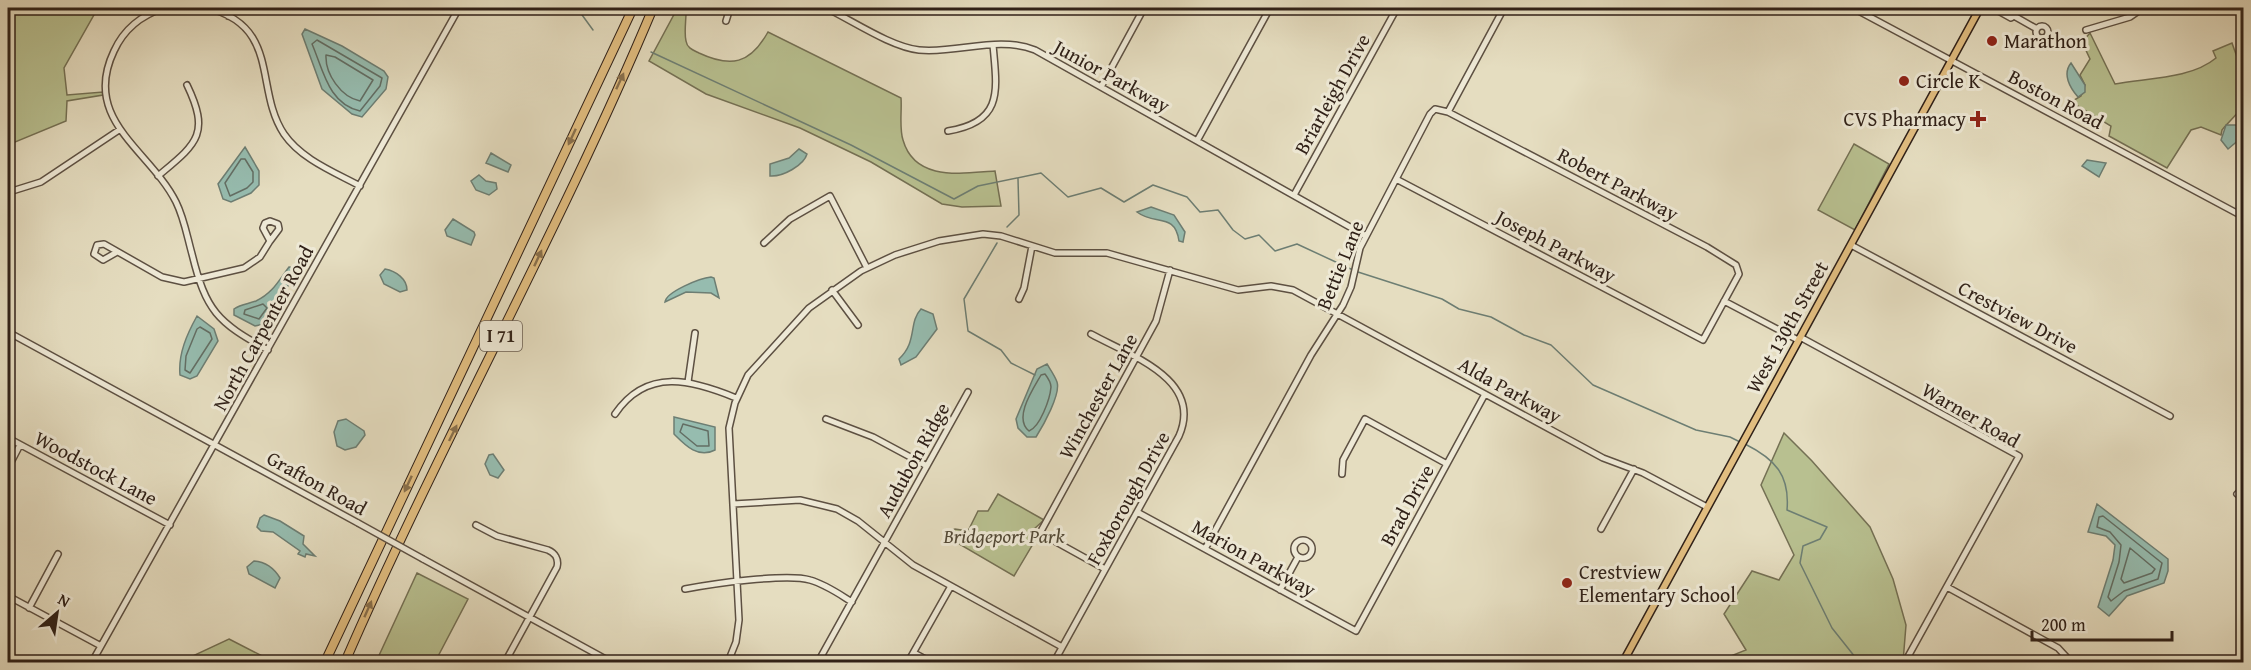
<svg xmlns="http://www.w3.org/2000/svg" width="2251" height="670" font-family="'Gentium Book Plus',serif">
	<rect width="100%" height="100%" fill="#e5ddc0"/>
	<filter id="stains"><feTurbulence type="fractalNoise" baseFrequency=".00333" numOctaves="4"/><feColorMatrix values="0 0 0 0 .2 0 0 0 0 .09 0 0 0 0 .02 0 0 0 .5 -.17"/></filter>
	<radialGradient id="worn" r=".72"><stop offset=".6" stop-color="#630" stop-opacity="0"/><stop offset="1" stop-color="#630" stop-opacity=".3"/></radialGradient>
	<path fill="#b8c090" stroke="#747054" stroke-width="1.5" d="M 8,8 L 91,8 L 95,13 L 64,68 L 67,95 L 103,92 L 103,95 L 67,101 L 66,121 L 8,145 Z
		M 677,9 L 686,13 C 686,21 684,33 686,41 C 687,48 693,50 699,53 C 731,68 750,64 768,32 L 901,98 C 902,111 899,128 903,140 C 915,182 962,173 995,171 L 1001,206 L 962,207 L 942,204 L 871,162 L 800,128 L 706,94 L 649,61 Z
		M 2090,33 L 2115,84 C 2147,78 2191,79 2216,58 L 2213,51 L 2232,43 C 2238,61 2250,85 2243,104 C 2238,115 2228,122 2222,130 L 2221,135 L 2201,127 L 2191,130 L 2167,168 L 2109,136 L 2111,126 L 2071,102 L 2081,96 L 2085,85 L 2080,75 L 2090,59 L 2082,42 Z
		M 1854,144 L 1889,164 L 1855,230 L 1818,210 Z
		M 1784,433 L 1812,461 L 1870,527 L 1893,579 L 1906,625 L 1903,662 L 1716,662 L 1746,650 L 1724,614 L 1752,571 L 1779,580 L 1794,555 L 1761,485 Z
		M 998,494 L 1044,520 L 1033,530 L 1036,539 L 1014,576 L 954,541 L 947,532 L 955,529 L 968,531 L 978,511 L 988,511 Z
		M 417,573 L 468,599 L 435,662 L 376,662 Z
		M 229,639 L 274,662 L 182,662 L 184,660 Z"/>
	<path fill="#96bcaf" stroke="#6d7e73" stroke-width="1.5" d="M 305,29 L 342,46 L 384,71 L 388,77 L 386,89 L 362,117 L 352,114 L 322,89 L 302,34 Z
		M 2071,63 L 2085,85 L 2085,92 L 2078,97 C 2070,88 2062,74 2071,63 Z
		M 2226,125 L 2243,125 L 2243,139 L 2240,139 L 2228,149 L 2221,140 Z
		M 245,147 L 259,171 L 259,185 L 251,193 L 231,202 L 223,199 L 218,184 Z
		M 799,149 L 807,154 C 804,165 783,177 770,176 L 770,164 L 789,158 Z
		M 491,153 L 511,165 L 508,172 L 486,163 Z
		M 2087,160 L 2106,163 L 2099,177 L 2082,166 Z
		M 479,175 L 486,181 L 496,183 L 497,189 L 489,195 L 476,190 L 471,181 Z
		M 1151,207 L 1174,215 L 1185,232 L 1183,242 L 1179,241 C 1175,212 1155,226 1137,212 Z
		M 453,219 L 474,232 L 475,235 L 471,245 L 447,236 L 445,230 Z
		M 289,267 L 296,268 L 296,273 L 264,324 L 255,326 L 234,315 L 234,309 C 241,304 248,304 256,301 C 273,293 279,280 289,267 Z
		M 385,269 C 396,271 407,279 407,290 L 400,292 L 384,284 L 380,275 Z
		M 711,277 L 714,278 L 719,298 L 711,293 L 686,292 L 665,302 C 666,292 700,278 711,277 Z
		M 921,309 L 933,314 L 937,329 L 916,357 L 901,365 L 899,359 C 918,341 908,323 921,309 Z
		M 197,316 L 214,329 L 218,341 L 197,376 L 190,379 L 180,375 C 178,354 187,334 197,316 Z
		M 1047,364 C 1050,369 1055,376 1057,382 C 1061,394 1043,426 1036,437 L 1027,437 L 1018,428 L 1016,419 L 1037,369 Z
		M 674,417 L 715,427 L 715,450 C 698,459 685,445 674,434 Z
		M 346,419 L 364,431 L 365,435 L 356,447 L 345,450 L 337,446 L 334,432 L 338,421 Z
		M 493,454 L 504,470 L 498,478 L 490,475 L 485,464 L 489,455 Z
		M 2097,504 L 2168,559 L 2168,571 L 2164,583 L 2127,596 L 2109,616 L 2098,607 L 2113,560 L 2115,545 L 2106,536 L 2088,532 Z
		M 264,515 L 280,521 L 304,536 L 303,544 L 315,556 L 306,554 L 305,557 L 298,554 L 300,551 L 273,532 L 261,531 L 257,527 L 260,518 Z
		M 254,561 C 266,562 274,568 280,578 L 275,588 L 249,574 L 247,567 Z"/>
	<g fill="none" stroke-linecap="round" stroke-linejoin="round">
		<path stroke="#636e64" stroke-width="1.5" d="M 317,40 L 382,78 L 380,86 L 360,111 C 328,104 323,69 312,44 Z
			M 326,55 L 335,57 L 373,80 L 360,101 C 341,97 325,74 326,55 Z
			M 241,159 L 245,159 L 253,172 L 253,182 L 247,188 L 230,196 L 225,183 Z
			M 263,304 L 267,308 L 259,319 L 244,314 L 245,310 Z
			M 200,327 L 210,333 L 212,339 L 190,373 L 185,370 L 186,356 L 197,329 Z
			M 1045,374 C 1048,378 1051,382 1051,387 C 1050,399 1040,427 1029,431 C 1013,418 1033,389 1041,375 Z
			M 683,424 L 708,431 L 709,446 L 697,446 L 680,432 Z
			M 2103,516 L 2162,563 L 2158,579 L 2124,591 L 2111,601 L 2108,597 L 2119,562 L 2121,545 L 2110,532 L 2097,527 L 2099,517 Z
			M 2130,548 L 2155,569 L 2152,573 L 2124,583 L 2121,579 Z"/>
		<path stroke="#6d7e73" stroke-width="1.5" d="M 577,8 L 593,30
			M 651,52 L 851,145 L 954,199 L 978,186 L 1041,173 L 1068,197 L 1101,188 L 1124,202 L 1153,185 L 1187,197 L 1200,212 L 1218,210 L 1233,230 L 1245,239 L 1259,235 L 1275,251 L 1297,244 L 1353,270
			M 1007,227 L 1019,215 L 1018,179
			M 997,243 L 964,299 L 968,331 L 1001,350 L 1011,363 L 1035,375
			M 1358,272 L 1442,299 L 1459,309 L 1491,317 L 1524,335 L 1551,345 L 1593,385 L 1696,430 L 1730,437 L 1740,442
			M 1745,444 C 1775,459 1790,475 1787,510 L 1827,527 L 1820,539 L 1803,546 L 1800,563 L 1832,628 L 1859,662"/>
		<g stroke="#5d5042" stroke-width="8">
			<path id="minor" d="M 164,8 C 142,15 124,29 114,51 C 81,120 150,150 176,202 C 184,218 187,236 192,254 C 206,311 217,322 268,350
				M 208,8 C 281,27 254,89 284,134 C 301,159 334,172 360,186
				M 826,8 C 853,21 891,47 919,50 C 958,54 997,35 1035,50 L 1366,236
				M 1853,8 L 2244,217
				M 1993,8 L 2011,18 L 2014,16 L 2003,8
				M 228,16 L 233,8
				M 2014,16 L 2037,29
				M 726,21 L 730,8
				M2036 32a6 6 0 1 1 12 0a6 6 0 1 1-12 0Z
				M 2086,30 L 2130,17 L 2143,8
				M 1101,87 L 1144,8
				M 1448,112 L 1504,8
				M 948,131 C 1004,122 997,90 993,45
				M 1197,141 L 1270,8
				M 158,176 C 196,144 211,135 187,85
				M 9,192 L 41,182 L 119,130
				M 1294,195 L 1397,8
				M 270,221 L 278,224 L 279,229 L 270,241 L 263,228 L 265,223 Z
				M 764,243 L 790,219 L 830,196 L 867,268
				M 1851,245 L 2170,416
				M 117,252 L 103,260 L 94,254 L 97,245 L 104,244 L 162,277 L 184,282 L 244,268 L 260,257 L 270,241
				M 832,290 L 858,325
				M 1019,299 L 1024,288 L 1032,246
				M 1724,301 L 1798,340
				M 8,332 L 358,523
				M 1800,337 L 2019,456 L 1905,662
				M 688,382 L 695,333
				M 615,414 C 647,367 692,380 736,398
				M 826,419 L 873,437 L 927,466
				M 8,438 L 170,525
				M 8,468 L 20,445
				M 1342,474 L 1343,460 L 1365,419 L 1447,464
				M 2237,494 L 2244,488
				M 733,504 L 800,500 L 837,509 L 858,521 L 913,565 L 1062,647
				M 1137,512 L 1356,631 L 1485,394
				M 476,525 L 497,536 L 548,550 C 555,553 559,559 557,567 L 505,662
				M 1601,529 L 1634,469
				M1294 549a9 9 0 1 1 18 0a9 9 0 1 1-18 0Z
				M 1205,549 L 1311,355 L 1343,305 L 1351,287 L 1360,248 L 1430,114 L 1435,109 L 1448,112 L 1707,247 L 1736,265 L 1739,274 L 1703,340 L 1396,179
				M 423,559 L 611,662
				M 1105,569 L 1040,533 L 1156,321 L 1170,270
				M 1947,587 L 2058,648 L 2071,662
				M 685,589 C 711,584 787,573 810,580 C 825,584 839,594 852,602
				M 1280,590 L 1298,557
				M 8,596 L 101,646
				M 29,608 L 58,554
				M 914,653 L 931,662
				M 92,662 L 459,8
				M 728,662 L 736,642 L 739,620 L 729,428 L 735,403 L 748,375 L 809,308 L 861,271 L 895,255 L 939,241 L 983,234 L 1001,236 L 1055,253 L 1107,253 L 1238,290 L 1271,286 L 1293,290 L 1603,458 L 1643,473 L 1707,507
				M 818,662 L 968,392
				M 908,662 L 951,586
				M 1054,662 L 1179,436 C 1204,379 1129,355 1091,334"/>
		</g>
		<g stroke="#302118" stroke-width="9">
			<path id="major" d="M 1623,662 L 1980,8"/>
		</g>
		<g stroke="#302118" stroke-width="10">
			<path id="highway" d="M 325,662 L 633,8
				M 345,662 C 441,441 560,230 653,8"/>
		</g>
		<use href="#minor" stroke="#eee9d6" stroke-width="5"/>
		<use href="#major" stroke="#e2be80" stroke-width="6"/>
		<use href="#highway" stroke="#e2be80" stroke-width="8"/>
		<g stroke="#5d5042" stroke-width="8" stroke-linecap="butt">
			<path id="minor-bridge" d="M 358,523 L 423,559"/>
		</g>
		<use href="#minor-bridge" stroke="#eee9d6" stroke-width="5"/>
	</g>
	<defs><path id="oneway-solid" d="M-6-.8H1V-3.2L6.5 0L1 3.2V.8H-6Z" transform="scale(1.5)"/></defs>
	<g fill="#89704c">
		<use href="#oneway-solid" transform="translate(620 81) rotate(-65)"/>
		<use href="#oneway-solid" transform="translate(572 137) rotate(115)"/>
		<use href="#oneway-solid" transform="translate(538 258) rotate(-65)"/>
		<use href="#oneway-solid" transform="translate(453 433) rotate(-64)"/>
		<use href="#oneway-solid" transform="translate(408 484) rotate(115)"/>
		<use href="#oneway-solid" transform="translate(368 609) rotate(-66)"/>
	</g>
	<g fill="#8f2418" stroke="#eee9d6" stroke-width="2">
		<circle cx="1992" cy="41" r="6"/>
		<circle cx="1904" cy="81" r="6"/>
		<path d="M1975 110h6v6h6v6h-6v6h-6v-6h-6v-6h6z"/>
		<circle cx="1567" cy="583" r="6"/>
	</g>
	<g text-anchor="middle" stroke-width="6" stroke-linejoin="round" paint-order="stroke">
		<rect fill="#eee9d6" stroke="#695d51" stroke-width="1.5" x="480" y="321" width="42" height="30" rx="4.5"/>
		<g font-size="18" font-weight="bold" fill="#302118">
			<text x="501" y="342">I 71</text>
		</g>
		<g font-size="20" fill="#302118" stroke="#eee9d6" text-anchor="start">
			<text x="2004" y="48">Marathon</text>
			<text x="1916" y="88">Circle K</text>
			<text x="1966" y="126" text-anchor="end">CVS Pharmacy</text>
			<text x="1579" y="579">Crestview<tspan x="1579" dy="23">Elementary School</tspan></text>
		</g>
		<g font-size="20" fill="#302118" stroke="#eee9d6">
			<text transform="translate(1112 76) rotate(29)" y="7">Junior Parkway</text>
			<text transform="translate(1332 94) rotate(-61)" y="7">Briarleigh Drive</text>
			<text transform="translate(2056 99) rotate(28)" y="7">Boston Road</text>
			<text transform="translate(1618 184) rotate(28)" y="7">Robert Parkway</text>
			<text transform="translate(1556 246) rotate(28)" y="7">Joseph Parkway</text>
			<text transform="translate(1340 265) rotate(-68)" y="7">Bettie Lane</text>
			<text transform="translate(2018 317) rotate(28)" y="7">Crestview Drive</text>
			<text transform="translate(1787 327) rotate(-61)" y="7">West 130th Street</text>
			<text transform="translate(263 328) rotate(-61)" y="7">North Carpenter Road</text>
			<text transform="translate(1510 390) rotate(29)" y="7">Alda Parkway</text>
			<text transform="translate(1098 396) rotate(-61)" y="7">Winchester Lane</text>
			<text transform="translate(1971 415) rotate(30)" y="7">Warner Road</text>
			<text transform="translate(913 460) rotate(-61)" y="7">Audubon Ridge</text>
			<text transform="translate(96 468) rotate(28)" y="7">Woodstock Lane</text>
			<text transform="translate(317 483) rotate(29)" y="7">Grafton Road</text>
			<text transform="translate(1128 498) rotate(-61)" y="7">Foxborough Drive</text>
			<text transform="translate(1407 505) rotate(-61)" y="7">Brad Drive</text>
			<text transform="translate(1254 558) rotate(29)" y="7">Marion Parkway</text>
		</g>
		<g font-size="20" font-style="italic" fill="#524936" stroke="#eee9d6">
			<text x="1004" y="543">Bridgeport Park</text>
		</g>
	</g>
	<rect width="2251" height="670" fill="none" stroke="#e5ddc0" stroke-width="30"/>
	<rect x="9" y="9" width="2233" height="652" fill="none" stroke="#302118" stroke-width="3"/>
	<rect x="15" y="15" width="2221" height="640" fill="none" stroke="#302118" stroke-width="1.5"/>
	<g transform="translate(57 613) rotate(29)" stroke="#eee9d6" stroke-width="4.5" paint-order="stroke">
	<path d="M0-4.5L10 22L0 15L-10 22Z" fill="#302118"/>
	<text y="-9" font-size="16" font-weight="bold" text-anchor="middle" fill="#302118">N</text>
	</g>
	<path d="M2032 631v9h140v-9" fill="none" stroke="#302118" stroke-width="3"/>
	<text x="2041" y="631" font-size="18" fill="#302118" stroke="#eee9d6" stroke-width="4.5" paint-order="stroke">200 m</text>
	<rect width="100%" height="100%" filter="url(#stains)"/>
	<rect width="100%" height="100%" fill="url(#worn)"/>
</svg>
